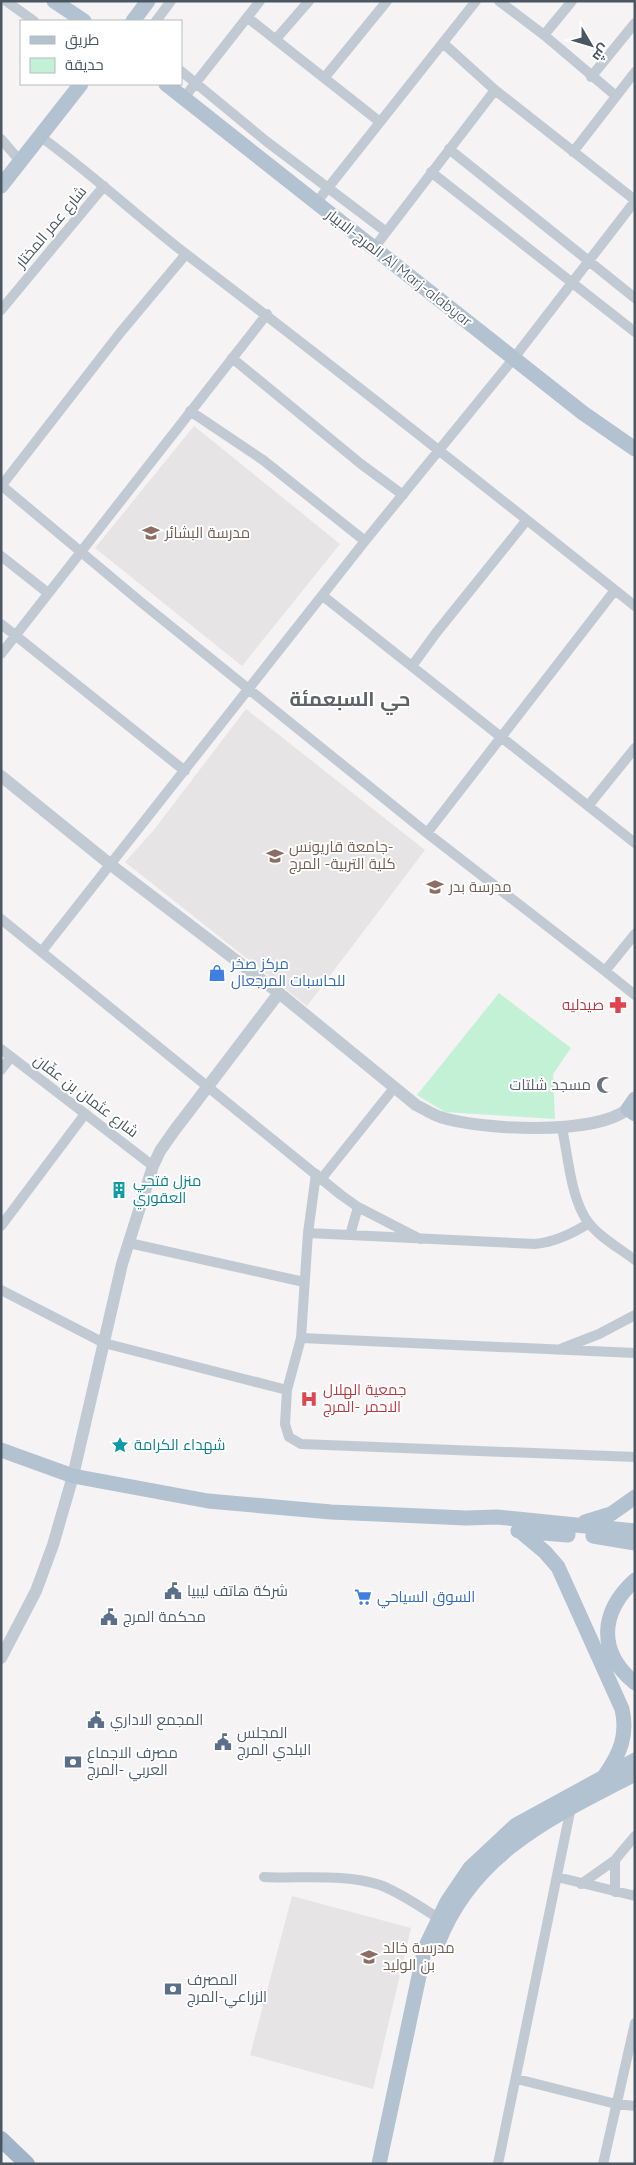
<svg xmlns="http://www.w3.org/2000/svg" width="636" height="2165" font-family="Quicksand,Cairo,sans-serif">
	<rect width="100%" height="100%" fill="#f5f3f3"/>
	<path fill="#e6e4e5" d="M 194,426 L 340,544 L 242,666 L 95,548 Z
		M 246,709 L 425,850 L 307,1006 L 125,862 L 153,831 Z
		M 292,1896 L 411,1928 L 373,2089 L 250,2055 Z"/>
	<path fill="#c3f1d5" d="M 499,993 L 571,1048 L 553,1074 L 555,1119 L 445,1112 L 417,1095 Z"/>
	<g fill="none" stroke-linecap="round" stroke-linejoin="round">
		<path stroke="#c1cad2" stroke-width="10" d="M 6,1 L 34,21
			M 499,1 L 544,35 L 616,96
			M 248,18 L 380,122
			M 156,21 L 171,1
			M 544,35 L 572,1
			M 276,39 L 309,1
			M 443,43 L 495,90 L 635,200
			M 181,71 L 266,141 L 385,231
			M 325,77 L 387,1
			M 591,77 L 635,23
			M 183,99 L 260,1
			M 41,137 C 92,174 137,216 186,254 C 337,369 486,487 635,606
			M 1,139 L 20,161
			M 449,149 L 635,298
			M 573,152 L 635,72
			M 431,172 L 635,332
			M 316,203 L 476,1
			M 374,248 L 495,90
			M 1,310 L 104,186
			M 232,358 L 361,464 L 403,495
			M 190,411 L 263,460 L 365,541
			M 1,485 L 142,603 L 427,833 L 605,971 L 635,934
			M 2,485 L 120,333 L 186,254
			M 1,556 L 48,593
			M 323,596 L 635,843
			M 1,624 L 185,771
			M 1,654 L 267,314
			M 412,666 L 436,633 L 526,521
			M 588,806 L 635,748
			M 427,833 L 615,590
			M 1,919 L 341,1195 L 358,1207 L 420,1239
			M 42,951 L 365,541 L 514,358 L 635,201
			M 605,971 L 635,995
			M 1,1049 L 153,1166
			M 1,1070 L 11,1057
			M 562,1128 C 568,1156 570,1189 583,1214 C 593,1234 618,1247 635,1260
			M 316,1174 L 308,1233 L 301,1338 L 287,1390 L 285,1424 L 289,1437 L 301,1444 L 635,1457
			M 322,1178 L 394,1088
			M 1,1226 L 85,1114
			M 308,1233 L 535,1244 C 555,1242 572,1234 589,1223
			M 350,1235 L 358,1207
			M 129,1243 L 304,1282
			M 1,1290 L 104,1343 L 287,1390
			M 301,1338 L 635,1353
			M 563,1348 L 599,1334 L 635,1315
			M 615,1860 L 615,1892
			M 264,1877 C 301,1879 344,1873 380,1885 C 401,1893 419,1906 438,1918
			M 557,1877 L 635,1896
			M 581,1884 L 615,1860 L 635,1836
			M 517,2079 L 616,2104 L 635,2106
			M 498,2164 L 571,1807
			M 603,2164 L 635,2023"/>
		<path stroke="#c1cad2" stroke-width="12" d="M 1,776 L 111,865 L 279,993 L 416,1105 C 424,1109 432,1114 440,1117 C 481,1130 594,1136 628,1109
			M 1,1658 L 36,1591 L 53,1545 L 73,1476 L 122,1264 L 153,1166 L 160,1151 L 174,1131 L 279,993"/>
		<path stroke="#b3c2d1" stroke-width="15" d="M 54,1 L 84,21
			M 133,21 L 148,1
			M 166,84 L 583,413 L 635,449
			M 1,186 L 81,84
			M 635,1099 L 628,1109 L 635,1114
			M 1,1450 L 73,1476 L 208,1501 L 331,1512 L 466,1518 L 497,1517 L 635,1531
			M 585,1522 L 611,1514 L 635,1497
			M 518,1531 L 568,1535
			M 521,1532 L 545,1552 L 558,1567 L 622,1709 C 628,1735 620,1754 605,1775
			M 593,1536 L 635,1543
			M 635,1580 C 600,1612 597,1652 635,1683
			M 438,1943 C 473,1852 554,1816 635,1774
			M 379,2164 L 425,1948 L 447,1902 L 470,1868 L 516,1825 L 635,1760"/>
		<path stroke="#9fb4c9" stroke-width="16" d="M 1,2139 L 27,2164"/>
	</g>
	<defs>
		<g id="school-bare" transform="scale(1.35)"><path d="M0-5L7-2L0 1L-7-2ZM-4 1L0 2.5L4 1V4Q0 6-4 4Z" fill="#8d6e63" stroke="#fff" stroke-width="2.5" paint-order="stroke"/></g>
		<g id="university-bare" transform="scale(1.35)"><path d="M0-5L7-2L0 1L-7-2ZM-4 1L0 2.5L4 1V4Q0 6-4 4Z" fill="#8d6e63" stroke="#fff" stroke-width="2.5" paint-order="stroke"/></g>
		<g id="shop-bare" transform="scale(1.35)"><path d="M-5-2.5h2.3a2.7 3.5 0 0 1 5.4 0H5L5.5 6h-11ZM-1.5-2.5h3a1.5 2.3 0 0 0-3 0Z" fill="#3f7fe0" stroke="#fff" stroke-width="2.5" paint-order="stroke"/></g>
		<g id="pharmacy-bare" transform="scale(1.35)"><path d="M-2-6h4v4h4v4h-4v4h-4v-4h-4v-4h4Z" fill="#e0444e" stroke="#fff" stroke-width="2.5" paint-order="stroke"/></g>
		<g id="mosque-bare" transform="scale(1.35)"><path d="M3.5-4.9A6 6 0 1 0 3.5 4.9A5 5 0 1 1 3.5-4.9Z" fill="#6b7280" stroke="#fff" stroke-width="2.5" paint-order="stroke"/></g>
		<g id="building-bare" transform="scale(1.35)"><path d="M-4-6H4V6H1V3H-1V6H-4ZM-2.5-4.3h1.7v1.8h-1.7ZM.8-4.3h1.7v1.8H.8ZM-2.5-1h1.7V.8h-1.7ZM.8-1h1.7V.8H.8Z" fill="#0f9aa8" stroke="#fff" stroke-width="2.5" paint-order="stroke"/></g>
		<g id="hospital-bare" transform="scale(1.35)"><path d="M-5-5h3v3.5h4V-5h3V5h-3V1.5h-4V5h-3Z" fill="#e0444e" stroke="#fff" stroke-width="2.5" paint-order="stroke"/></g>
		<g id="sight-bare" transform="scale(1.35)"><path d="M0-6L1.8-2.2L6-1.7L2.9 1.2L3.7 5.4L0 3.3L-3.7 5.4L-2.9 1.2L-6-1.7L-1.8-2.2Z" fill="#0f9aa8" stroke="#fff" stroke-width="2.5" paint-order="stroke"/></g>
		<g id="civic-bare" transform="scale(1.35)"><path d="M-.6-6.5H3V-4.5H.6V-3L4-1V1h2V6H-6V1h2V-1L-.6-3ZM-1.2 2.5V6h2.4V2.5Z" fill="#5c6f8a" stroke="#fff" stroke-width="2.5" paint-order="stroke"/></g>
		<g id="supermarket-bare" transform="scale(1.35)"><path d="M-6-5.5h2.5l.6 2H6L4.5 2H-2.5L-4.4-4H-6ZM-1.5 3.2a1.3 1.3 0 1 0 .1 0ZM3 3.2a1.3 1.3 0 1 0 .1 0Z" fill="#3f7fe0" stroke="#fff" stroke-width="2.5" paint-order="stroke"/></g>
		<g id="bank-bare" transform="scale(1.35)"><path d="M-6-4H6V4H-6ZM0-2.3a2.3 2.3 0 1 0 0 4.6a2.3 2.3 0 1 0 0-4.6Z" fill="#5c6f8a" stroke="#fff" stroke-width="2.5" paint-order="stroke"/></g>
	</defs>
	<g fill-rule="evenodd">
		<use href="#school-bare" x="151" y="533"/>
		<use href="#university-bare" x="275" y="856"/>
		<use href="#school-bare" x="435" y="887"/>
		<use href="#shop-bare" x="217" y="973"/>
		<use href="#pharmacy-bare" x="618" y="1005"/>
		<use href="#mosque-bare" x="605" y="1085"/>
		<use href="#building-bare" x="119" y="1190"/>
		<use href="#hospital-bare" x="309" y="1399"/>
		<use href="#sight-bare" x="120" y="1445"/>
		<use href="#civic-bare" x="173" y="1591"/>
		<use href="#supermarket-bare" x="363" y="1597"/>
		<use href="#civic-bare" x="109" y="1617"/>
		<use href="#civic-bare" x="96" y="1720"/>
		<use href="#civic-bare" x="223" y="1742"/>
		<use href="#bank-bare" x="73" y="1762"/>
		<use href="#school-bare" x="369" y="1957"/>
		<use href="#bank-bare" x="173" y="1989"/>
	</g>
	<g text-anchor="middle" stroke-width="4" stroke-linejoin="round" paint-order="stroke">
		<g font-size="15" fill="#4a5661" stroke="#fff">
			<text transform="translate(51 227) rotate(-50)" y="5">شارع عمر المختار</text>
			<text transform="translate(399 268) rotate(38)" y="5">المرج-الابيار Al Marj-alabyar</text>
			<text transform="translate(86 1096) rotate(37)" y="5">شارع عثمان بن عفّان</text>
		</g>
		<g font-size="15" fill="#785e54" stroke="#fff" text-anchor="start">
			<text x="165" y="538">مدرسة البشائر</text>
			<text x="289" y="852">جامعة قاريونس-<tspan x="289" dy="17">كلية التربية- المرج</tspan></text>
			<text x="449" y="892">مدرسة بدر</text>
			<text x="383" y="1953">مدرسة خالد<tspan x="383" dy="17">بن الوليد</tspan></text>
		</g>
		<g font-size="15" fill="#366cbe" stroke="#fff" text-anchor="start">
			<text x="231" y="969">مركز صخر<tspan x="231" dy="17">للحاسبات المرجعال</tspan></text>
			<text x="377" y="1602">السوق السياحي</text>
		</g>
		<g font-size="15" fill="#be3a42" stroke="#fff" text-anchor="end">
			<text x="604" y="1010">صيدليه</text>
			<text x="323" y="1395" text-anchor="start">جمعية الهلال<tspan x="323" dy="17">الاحمر -المرج</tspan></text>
		</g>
		<g font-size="15" fill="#5b616d" stroke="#fff" text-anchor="end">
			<text x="591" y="1090">مسجد شلتات</text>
		</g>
		<g font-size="15" fill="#0d838f" stroke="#fff" text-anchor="start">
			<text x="133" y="1186">منزل فتحي<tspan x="133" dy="17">العقوري</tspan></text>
			<text x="134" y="1450">شهداء الكرامة</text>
		</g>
		<g font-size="15" fill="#4e5e75" stroke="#fff" text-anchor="start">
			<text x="187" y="1596">شركة هاتف ليبيا</text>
			<text x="123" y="1622">محكمة المرج</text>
			<text x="110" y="1725">المجمع الاداري</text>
			<text x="237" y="1738">المجلس<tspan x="237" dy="17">البلدي المرج</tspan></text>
			<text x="87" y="1758">مصرف الاجماع<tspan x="87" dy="17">العربي -المرج</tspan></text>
			<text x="187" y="1985">المصرف<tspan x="187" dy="17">الزراعي-المرج</tspan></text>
		</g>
		<g font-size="20" font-weight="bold" fill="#5f6368" stroke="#fff">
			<text x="350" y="706">حي السبعمئة</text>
		</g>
	</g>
	<rect width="636" height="2165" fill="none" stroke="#4a5661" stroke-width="5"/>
	<rect x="20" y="20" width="162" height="65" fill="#ffffff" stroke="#b7bbc0"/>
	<rect x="30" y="36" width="25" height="8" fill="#b3c2d1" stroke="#b7bbc0"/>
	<text x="65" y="45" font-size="15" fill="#4a5661">طريق</text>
	<rect x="30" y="58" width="25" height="15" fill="#c3f1d5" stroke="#b7bbc0"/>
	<text x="65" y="70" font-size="15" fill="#4a5661">حديقة</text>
	<g transform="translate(591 45) rotate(128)" stroke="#ffffff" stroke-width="4" paint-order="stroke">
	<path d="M0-4L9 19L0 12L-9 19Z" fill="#4a5661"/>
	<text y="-8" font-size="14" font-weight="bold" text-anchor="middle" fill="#4a5661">ش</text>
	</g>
</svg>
